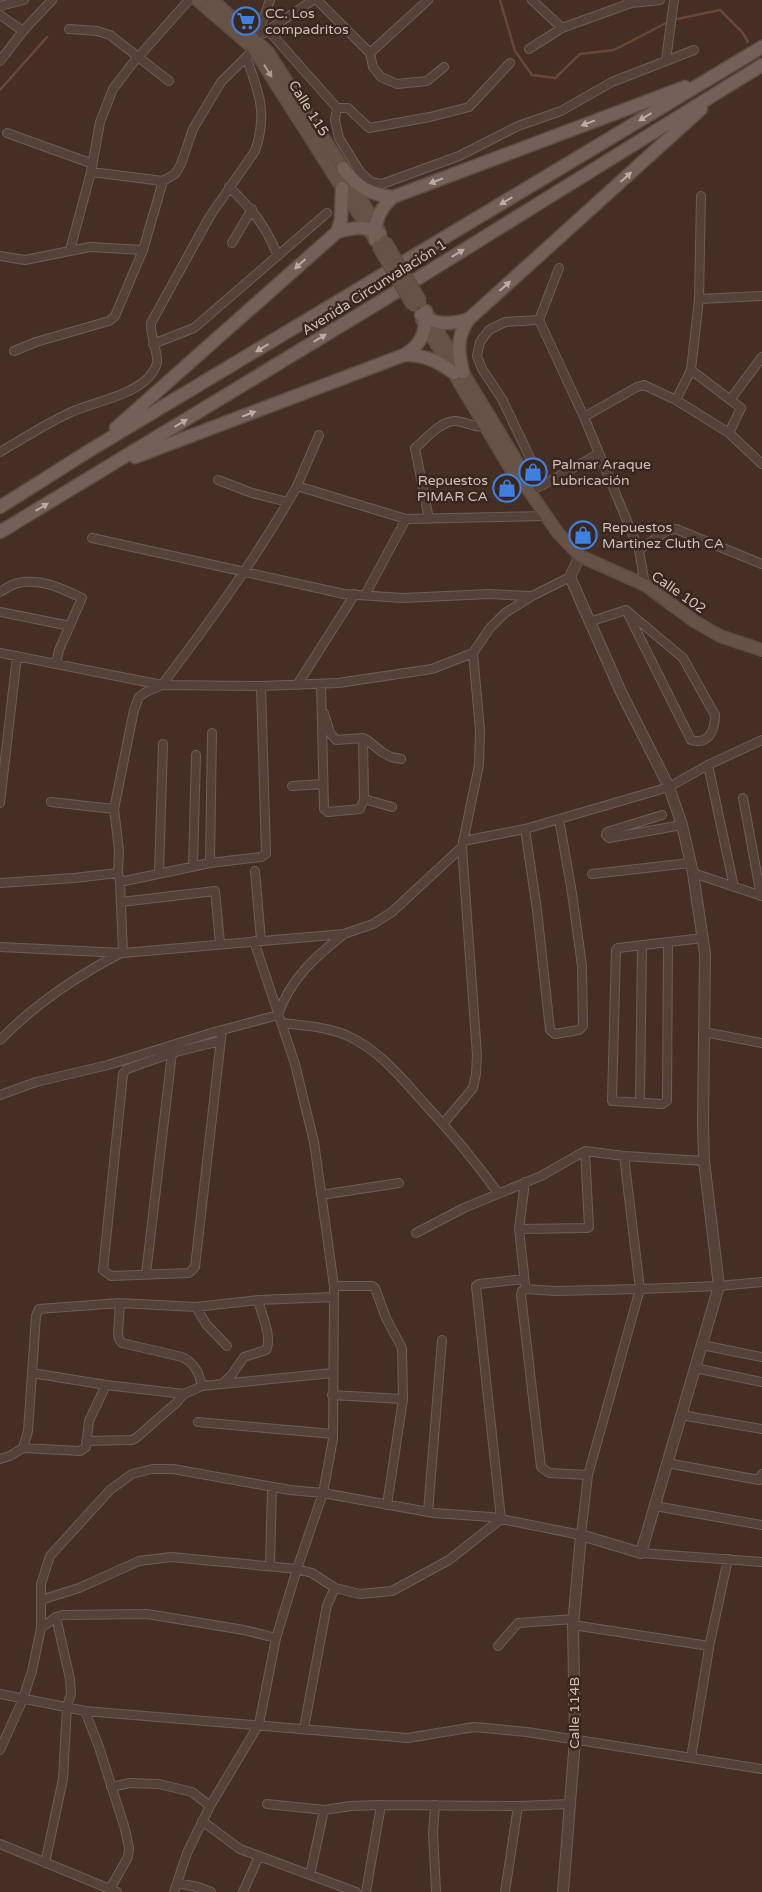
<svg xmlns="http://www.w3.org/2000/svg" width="762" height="1892" font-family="'Varela Round',sans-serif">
	<rect width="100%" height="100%" fill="#452e24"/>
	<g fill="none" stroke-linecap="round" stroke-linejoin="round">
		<path stroke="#6b4635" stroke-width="2.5" d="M 500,0 L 515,51 L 532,75 L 555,78 L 580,54 L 614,50 L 668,22
			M 677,19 L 720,10 L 742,32 L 748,42
			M 0,90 L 47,37"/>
		<g stroke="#6e5d55" stroke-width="10">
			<path id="minor" d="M 317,0 L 370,53 L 428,0
				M 532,0 L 562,28
				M 628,1 L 631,3 L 660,0
				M 0,6 L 24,0
				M 0,15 L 23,31
				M 69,29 L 97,31 L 110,35 L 169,81
				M 268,30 L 337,108 L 348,108 L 369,128 L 430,117 L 469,107 L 510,63
				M 264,33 L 313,0
				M 255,42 L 270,0
				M 529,49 L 562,28 L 631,3
				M 370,53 L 373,67 L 381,77 L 397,84 L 427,81 L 444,67
				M 666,60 L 674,0
				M 0,61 L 23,31 L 52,0
				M 337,108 L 335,120 L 339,138 L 360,172 L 371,182 L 382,184 L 459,156 L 518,126 L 561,111 L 612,82 L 694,50
				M 7,133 L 93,164
				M 91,172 L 163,181 L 175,174 L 181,164 L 193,129 L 221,82 L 248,55
				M 229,187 C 253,210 265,225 278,256
				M 232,243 L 252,209
				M 70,250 L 91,172 L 100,122 L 113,89 L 132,64 L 189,0
				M 0,256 L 25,260 L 90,247 L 143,250
				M 559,268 L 539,320 L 584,417 L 639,550 L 645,585
				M 699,299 L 762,296
				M 539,320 L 505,322 L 489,330 L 480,342 L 477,356 L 482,369 L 502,399 L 543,485
				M 153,344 L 194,328 L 327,213
				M 14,351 L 36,342 L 109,321 L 115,316 L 143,250 L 163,181
				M 691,370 L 741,408 L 729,433
				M 676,400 L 691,370 L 699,299 L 701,196
				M 730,400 L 762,357
				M 584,417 L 637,387 L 644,385 L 676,400 L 729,433 L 762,464
				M 0,452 C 22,439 44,425 67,414 C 92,401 148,395 157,363 C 159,356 150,335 151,323 L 210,216 L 255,151 C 268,114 259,92 246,57
				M 218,480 L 252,493 L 288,502
				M 297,486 L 319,435
				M 529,491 L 543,485 L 598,454
				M 429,519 L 415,448 C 425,440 440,421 455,421 C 465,421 473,428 486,427
				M 92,538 L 344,594 L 403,598 L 489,594 L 531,596
				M 639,550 L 668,530 L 676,529 L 762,564
				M 0,592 C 5,589 12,584 18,583 C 41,578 61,588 82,598 L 59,650 L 56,664
				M 365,595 L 406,519
				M 626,610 L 683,658 L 715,715 C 715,730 709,745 691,740 Z
				M 0,612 L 70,626
				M 589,622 L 626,610
				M 0,653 L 162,685 C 210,621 258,556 297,486 L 406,519 L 546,516
				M 321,684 L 324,809 L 328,812 L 360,809 L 364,799
				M 297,685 L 355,594
				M 324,713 L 330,733 L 336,740 L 363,738 L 367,740 L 382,752 L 391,757 L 401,759
				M 363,738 L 364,799 L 392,807
				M 708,765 L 734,887
				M 292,786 L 323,784
				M 743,798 L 761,896
				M 51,802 L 114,809
				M 0,803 L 17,656
				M 662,815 L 607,832 L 606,835 L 609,838 L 682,825
				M 525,829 L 537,910 L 550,1030 L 555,1034 L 579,1030 L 583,1026 L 582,966 L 572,893 L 559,819
				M 463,841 L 525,829 L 669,787 L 708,765 L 762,740
				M 210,863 L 212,733
				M 193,866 L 196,755
				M 255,871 L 261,940
				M 159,873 L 163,744
				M 693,873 L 762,896
				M 592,874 L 690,863
				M 120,882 L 210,863 L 261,857 L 266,854 L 261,686
				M 0,883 L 74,878 L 118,873
				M 121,902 L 215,891 L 220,943
				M 668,942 L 667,1101 L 662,1104 L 612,1101 L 616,950 L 618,948 L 703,938
				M 0,947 L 123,953 L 344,934 L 373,924 L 392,912 L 462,847 L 479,765 L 480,730 L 473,653
				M 123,953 L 120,882 L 118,873 L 119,850 L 114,809 L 134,710 L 139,697 L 146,692 L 162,685 L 261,686 L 338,683 L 432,669 L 473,653 L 490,628 L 505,613 L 532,596 L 570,577
				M 282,1023 C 303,1025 326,1027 346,1035 C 378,1049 400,1076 423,1102 C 450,1131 475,1161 498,1193
				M 704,1032 L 762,1043
				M 0,1040 C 35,1004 77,976 121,953
				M 220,1041 L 172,1053 L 127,1069 L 123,1074 L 103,1270 L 111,1276 L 189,1273 L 195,1267 L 222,1030
				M 0,1095 L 36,1082 L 108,1065 L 211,1033 L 278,1015 C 290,979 315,957 344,934
				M 640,1102 L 642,945
				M 443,1124 L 473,1088 L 476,1074 L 477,1055 L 462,847
				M 321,1195 L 399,1183
				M 519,1229 L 587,1228 L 589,1227 L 585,1151
				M 416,1233 L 464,1208 L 541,1176 L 585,1151 L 624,1156 L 704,1161
				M 146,1274 L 172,1053
				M 525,1284 L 519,1229 L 525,1182
				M 334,1286 L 372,1286 L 375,1288 L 386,1318 L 402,1348 L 403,1399 L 387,1505
				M 120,1303 L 118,1334 L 119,1339 L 122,1343 L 182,1357 C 195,1363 199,1373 202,1386
				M 196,1307 L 206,1324 L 227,1346
				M 702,1345 L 762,1357
				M 695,1368 L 762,1382
				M 32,1373 L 106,1385 L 184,1394
				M 222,1384 L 231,1376 L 244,1357 L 266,1350 C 273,1338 261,1313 258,1300
				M 332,1395 L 403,1399
				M 681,1415 L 762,1429
				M 198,1422 L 333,1434
				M 86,1441 L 132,1440 L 136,1438 L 176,1403 L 184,1394 L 202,1386 L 333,1373
				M 23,1448 L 28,1431 L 36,1316 L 39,1309 L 120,1303 L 196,1307 L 258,1300 L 334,1297
				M 0,1459 L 10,1456 L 23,1448 L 80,1451 L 86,1447 L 89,1421 L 106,1385
				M 667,1463 L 759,1480 L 762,1474
				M 588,1475 L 549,1473 L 541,1467 L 521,1295 L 522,1291 L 525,1289 L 556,1291 L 640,1289 L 719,1286 L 762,1282
				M 655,1506 L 762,1525
				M 428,1512 L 442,1340
				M 641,1553 L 762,1562
				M 270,1566 L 272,1487
				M 41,1600 L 79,1588 L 139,1561 L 171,1557 L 297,1569 L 312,1573 L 335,1588 L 360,1594 L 392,1591 L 449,1560 L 501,1519 L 476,1286 L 479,1284 L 524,1279
				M 573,1625 L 709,1646
				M 41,1628 L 56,1617 L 63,1615 L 147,1614 L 244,1630 L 276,1638
				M 498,1646 L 518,1623 L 574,1619
				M 0,1694 L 85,1711 L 408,1738 L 474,1727 L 527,1732 L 762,1769
				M 85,1711 L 99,1747 L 125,1829 L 129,1848 L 128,1857 L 110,1889
				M 304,1728 L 327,1605 L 335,1588
				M 0,1750 L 23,1699 L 32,1671 L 41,1628 L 41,1584 L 50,1556 L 110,1490 L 132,1474 L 152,1469 L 173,1469 L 290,1490 L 323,1493 L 434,1513 L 491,1517 L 581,1535 L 588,1475 L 640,1289 L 624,1156
				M 691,1758 L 710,1642 L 728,1559
				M 111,1787 L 130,1783 L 159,1784 L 192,1792 L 210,1806
				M 267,1804 L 324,1810 L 351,1806 L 381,1805 L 518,1806 L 570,1804
				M 435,1805 L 433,1833 L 436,1892
				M 202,1821 L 240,1849 L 356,1892
				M 0,1844 L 117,1892
				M 45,1863 L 63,1779 L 67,1706 L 71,1694 L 70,1679 L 56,1617
				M 310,1875 L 324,1810
				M 177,1883 L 198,1887 L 211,1892
				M 174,1892 L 187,1853 L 210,1806 L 259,1724 L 276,1638 L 297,1569 L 323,1493 L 333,1439 L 334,1286 L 314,1142 L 295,1064 L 254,941
				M 243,1892 L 259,1856
				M 366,1892 L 381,1805
				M 505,1892 L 518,1806"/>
		</g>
		<g stroke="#6e5d55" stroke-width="12">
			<path id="tertiary" d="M 563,1892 L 575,1740 L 573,1625 L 581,1535 L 641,1553 L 719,1286 L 704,1161 L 703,1123 L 705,954 L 693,873 L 682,825 L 669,787 L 621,692 L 570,577 L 580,556"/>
		</g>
		<g stroke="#5d4c43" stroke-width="14">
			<path id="secondary" d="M 197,0 L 253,48 L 372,235
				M 213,0 L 268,52 L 343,168 L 379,230
				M 429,316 L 523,472 L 525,485
				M 422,320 L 516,478 L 525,485 L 558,533 L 580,556 L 645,585 L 694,621 L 720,636 L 762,650"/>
		</g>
		<g stroke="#5d4c43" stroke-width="15">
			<path id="primary" d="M 343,168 C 357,186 370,195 393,197
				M 337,232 C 352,228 366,225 380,234
				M 375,240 C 374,222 380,208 393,197 L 685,87
				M 421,315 C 437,325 450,325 469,319
				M 404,355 C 423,354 438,361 454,373
				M 463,372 C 458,352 456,337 469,319 L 701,109
				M 116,428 L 337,232 L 341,220 L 342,188
				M 135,457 L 404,355 C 422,345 426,331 426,311
				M 0,507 L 92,449 L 762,47
				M 0,532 L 383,300 L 762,65"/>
		</g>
		<use href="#minor" stroke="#544239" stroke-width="8"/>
		<use href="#tertiary" stroke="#544239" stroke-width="10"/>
		<use href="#secondary" stroke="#675247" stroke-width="11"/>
		<use href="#primary" stroke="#746057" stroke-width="12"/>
		<g stroke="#5d4c43" stroke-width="14" stroke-linecap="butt">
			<path id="secondary-bridge" d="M 385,241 L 421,302
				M 378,246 L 413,306"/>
		</g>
		<use href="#secondary-bridge" stroke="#675247" stroke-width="11"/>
	</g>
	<defs><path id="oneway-solid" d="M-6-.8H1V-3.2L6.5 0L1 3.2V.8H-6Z" transform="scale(1.25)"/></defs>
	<use fill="#aa9990" href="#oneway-solid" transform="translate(268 71) rotate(58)"/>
	<g fill="#bcaca4">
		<use href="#oneway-solid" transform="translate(645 117) rotate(149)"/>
		<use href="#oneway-solid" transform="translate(588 123) rotate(159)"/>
		<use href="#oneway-solid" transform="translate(626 177) rotate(-42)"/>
		<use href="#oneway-solid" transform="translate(436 181) rotate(159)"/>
		<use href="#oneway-solid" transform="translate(506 201) rotate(149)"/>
		<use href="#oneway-solid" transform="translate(458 253) rotate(-32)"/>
		<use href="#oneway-solid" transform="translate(300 264) rotate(138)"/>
		<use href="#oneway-solid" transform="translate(505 286) rotate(-42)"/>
		<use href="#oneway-solid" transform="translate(320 338) rotate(-31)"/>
		<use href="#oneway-solid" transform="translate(262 348) rotate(149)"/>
		<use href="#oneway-solid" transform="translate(249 414) rotate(-21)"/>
		<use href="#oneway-solid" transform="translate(181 423) rotate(-31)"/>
		<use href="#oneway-solid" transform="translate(42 507) rotate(-31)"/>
	</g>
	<defs>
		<g id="supermarket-ring" transform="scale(1.4375)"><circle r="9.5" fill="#39271e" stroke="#3f7fe0" stroke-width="1.5"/><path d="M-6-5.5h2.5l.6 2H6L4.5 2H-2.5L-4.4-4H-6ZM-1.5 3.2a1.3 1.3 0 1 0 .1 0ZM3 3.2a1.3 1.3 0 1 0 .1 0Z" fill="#3f7fe0"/></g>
		<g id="shop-ring" transform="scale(1.4375)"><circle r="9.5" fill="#39271e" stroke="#3f7fe0" stroke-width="1.5"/><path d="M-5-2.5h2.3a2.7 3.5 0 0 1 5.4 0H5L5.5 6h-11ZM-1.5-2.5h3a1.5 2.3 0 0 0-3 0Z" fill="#3f7fe0"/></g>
	</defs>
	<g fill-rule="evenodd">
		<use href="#supermarket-ring" x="246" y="21"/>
		<use href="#shop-ring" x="533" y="472"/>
		<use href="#shop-ring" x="507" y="488"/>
		<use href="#shop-ring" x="583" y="535"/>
	</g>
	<g text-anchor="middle" stroke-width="5" stroke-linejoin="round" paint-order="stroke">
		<g font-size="14" fill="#cebfb7" stroke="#39271e" text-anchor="start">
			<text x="265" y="18">CC. Los<tspan x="265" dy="16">compadritos</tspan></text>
			<text x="552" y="469">Palmar Araque<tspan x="552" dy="16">Lubricación</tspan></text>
			<text x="488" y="485" text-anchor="end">Repuestos<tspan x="488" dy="16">PIMAR CA</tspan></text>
			<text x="602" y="532">Repuestos<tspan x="602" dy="16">Martinez Cluth CA</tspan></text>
		</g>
		<g font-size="14" fill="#cebfb7" stroke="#39271e">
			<text transform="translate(309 108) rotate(58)" y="5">Calle 115</text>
			<text transform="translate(374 287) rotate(-32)" y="5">Avenida Circunvalación 1</text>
			<text transform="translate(679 592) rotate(35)" y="5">Calle 102</text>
			<text transform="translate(574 1713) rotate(-90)" y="5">Calle 114B</text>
		</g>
	</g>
</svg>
